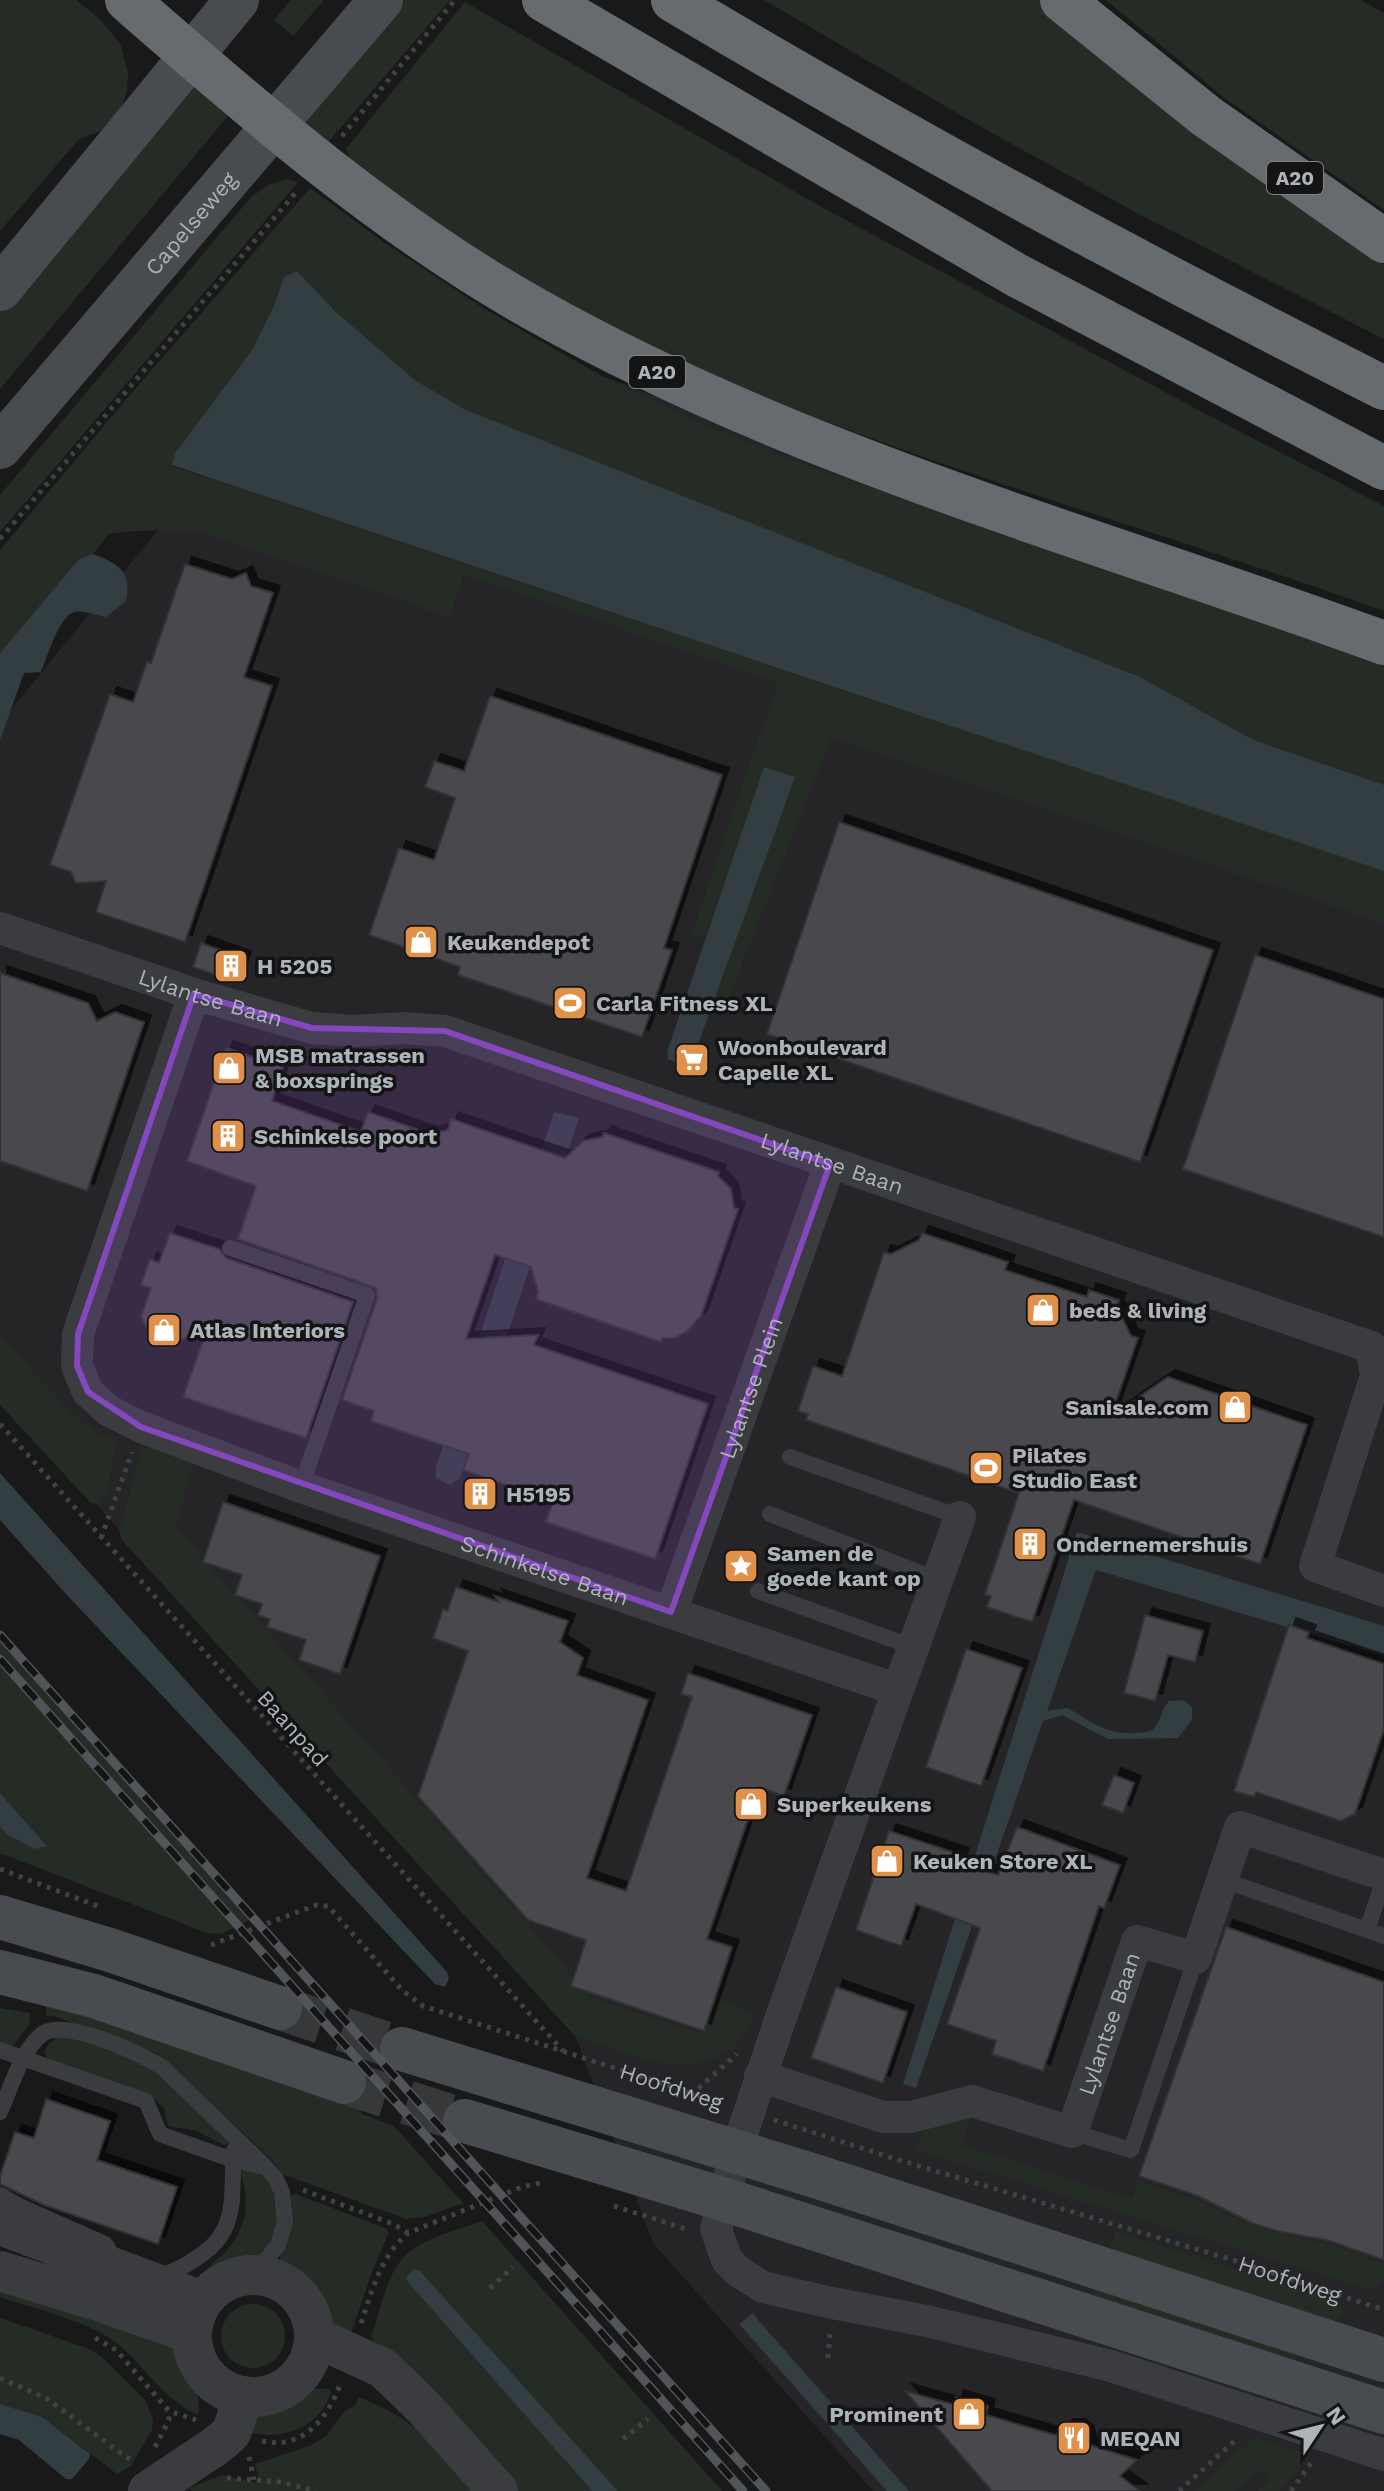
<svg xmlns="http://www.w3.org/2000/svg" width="1384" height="2491" font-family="'Work Sans',sans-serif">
	<defs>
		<filter id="shadow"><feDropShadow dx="7" dy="-7" stdDeviation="0" flood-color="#0009"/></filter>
	</defs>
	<rect width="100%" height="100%" fill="#19191a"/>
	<path fill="#252527" d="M 360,283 L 1384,675 L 1384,2491 L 873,2491 L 653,2243 L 572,2027 L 462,1911 L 0,1397 L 0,723 Z"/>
	<path fill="#252c25" d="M 0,0 L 76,0 L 100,19 L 121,45 L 128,73 L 127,91 L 121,109 L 100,131 L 78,140 L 0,231 Z
		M 291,0 L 324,0 L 293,36 L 274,20 Z
		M 398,0 L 450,0 L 324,147 L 296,122 Z
		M 764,0 L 1040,0 L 1123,69 L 1384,265 L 1384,339 L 1135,212 L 976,124 Z
		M 1106,0 L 1361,0 L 1384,13 L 1384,210 L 1222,96 Z
		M 465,2 L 825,209 L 1204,413 L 1384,506 L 1384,611 C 1223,553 1059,505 898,448 C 830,423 761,399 695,370 C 574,315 463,240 353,167 L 346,149 Z
		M 185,80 L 228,116 L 0,389 L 0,312 Z
		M 287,179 L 298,182 L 0,532 L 0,495 L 251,197 L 268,185 Z
		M 310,188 L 382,241 L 488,311 L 604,377 L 705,425 L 813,468 L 1384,661 L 1384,785 L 1253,741 L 1140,677 L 466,410 L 416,381 L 337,313 L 297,271 L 284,277 L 275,303 L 252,350 L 175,453 L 172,466 L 1384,871 L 1384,923 L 831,738 L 722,1015 L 711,1010 L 794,777 L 764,767 L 706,937 L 691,935 L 778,683 L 464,574 L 450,617 L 202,533 C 170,530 141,529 109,534 L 93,554 L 79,559 L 0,653 L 0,550 L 117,410 Z
		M 0,1337 L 66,1407 L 95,1433 L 117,1439 L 108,1489 L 99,1504 L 91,1503 L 0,1405 Z
		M 151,1447 L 193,1462 L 176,1528 L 593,1998 L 703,2034 L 719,1999 L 756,2015 C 749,2024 743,2038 734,2046 C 688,2086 624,2051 574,2035 L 122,1540 L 119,1531 L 141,1453 Z
		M 0,1638 L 252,1919 L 221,1934 L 207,1933 L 0,1853 L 0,1827 L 8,1835 L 46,1845 L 0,1793 Z
		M 46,2006 L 87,2008 L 353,2099 L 362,2114 L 394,2126 L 463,2203 L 425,2217 L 406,2219 L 282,2174 L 273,2161 L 168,2062 L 154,2052 L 54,2016 L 46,2016 Z
		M 0,2008 L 30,2013 L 29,2025 L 12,2047 L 0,2043 Z
		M 67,2035 L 144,2061 L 229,2139 L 229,2143 L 224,2145 L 197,2131 L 168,2126 L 164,2108 L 149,2094 L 48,2060 L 44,2052 C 48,2042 57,2037 67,2035 Z
		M 970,2116 L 962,2145 L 1132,2199 L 1139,2181 L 1195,2199 L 1243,2222 L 1280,2234 L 1324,2243 L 1384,2263 L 1384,2279 L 1372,2290 L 1357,2286 L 917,2150 L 924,2124 Z
		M 240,2170 L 262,2171 L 273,2187 L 278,2219 L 269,2249 L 250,2263 L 251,2265 L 217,2274 L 211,2264 C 244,2241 253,2207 240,2170 Z
		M 296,2194 L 387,2229 L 388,2235 L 373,2269 L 348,2343 L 324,2319 L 308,2292 L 299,2282 L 277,2268 C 284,2243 294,2221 290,2195 Z
		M 482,2221 L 722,2491 L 618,2491 L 420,2271 L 569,2466 L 592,2491 L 518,2491 L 423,2386 L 376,2344 L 371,2337 C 380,2312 387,2270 408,2253 C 428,2236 459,2230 482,2221 Z
		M 1115,2231 L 1338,2302 L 1345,2313 L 1331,2326 L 1110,2253 Z
		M 0,2280 L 169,2337 C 187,2359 202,2387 198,2415 C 162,2399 145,2365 115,2342 C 90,2322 32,2308 0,2297 Z
		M 1100,2280 L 1309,2347 L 1291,2365 L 1092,2299 Z
		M221 2336a32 32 0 1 1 64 0a32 32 0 1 1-64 0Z
		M 0,2318 L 87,2348 L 102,2357 L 146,2401 L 153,2421 L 152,2430 L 131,2466 L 117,2474 L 42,2417 L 0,2404 Z
		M 313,2389 L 328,2389 L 331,2392 C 320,2427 285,2440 251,2433 L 258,2415 L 283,2400 Z
		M 358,2397 C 418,2420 435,2445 477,2491 L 192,2491 L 189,2488 L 222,2475 L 260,2484 L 255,2464 L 312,2445 L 327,2435 L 345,2411 L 355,2405 Z
		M 1255,2437 L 1306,2454 L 1298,2471 L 1280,2491 L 1257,2491 L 1269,2480 L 1269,2473 L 1266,2469 L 1262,2472 L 1258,2471 L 1235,2491 L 1196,2491 Z"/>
	<path fill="#333e42" d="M 297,271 L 337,313 L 416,381 L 466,410 L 1140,677 L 1253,740 L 1384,785 L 1384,871 L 172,465 L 175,453 L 252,350 L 275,303 L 284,277 Z
		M 93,554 C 119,564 132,571 126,601 L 106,617 C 97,616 84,610 75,612 C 59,615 47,658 41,672 L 24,673 L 0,740 L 0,653 L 79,559 Z
		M 764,767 L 795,777 L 692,1061 L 683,1065 L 668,1059 L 667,1052 Z
		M 554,1112 L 579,1118 L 460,1478 L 450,1485 L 436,1478 L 436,1467 Z
		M 0,1473 L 447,1972 L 449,1979 L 445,1987 L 435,1984 L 65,1593 L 0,1520 Z
		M 1077,1532 L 1384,1626 L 1384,1656 L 1096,1570 L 1047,1711 L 1068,1708 C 1089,1721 1108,1735 1134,1733 C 1141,1732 1148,1733 1153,1729 C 1161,1722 1161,1709 1169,1701 L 1183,1700 L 1192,1707 L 1192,1720 L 1178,1738 L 1108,1739 L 1062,1715 L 1043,1721 L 916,2088 L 903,2084 Z
		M 0,1793 L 47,1846 L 35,1849 L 8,1835 L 0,1827 Z
		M 414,2269 L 420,2271 L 618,2491 L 592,2491 L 409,2283 L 406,2277 Z
		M 753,2313 L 759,2321 L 909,2491 L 887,2491 L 739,2324 Z
		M 0,2404 L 42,2417 L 90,2454 L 89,2459 L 72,2479 L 66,2479 L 19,2440 L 0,2434 Z"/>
	<path fill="#484a4d" stroke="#333336" stroke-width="2" filter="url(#shadow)" d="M 185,564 L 232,579 L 246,573 L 251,586 L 273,593 L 244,677 L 272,686 L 185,942 L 96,912 L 106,881 L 76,883 L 71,872 L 50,865 L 110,694 L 133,702 L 147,662 L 151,663 Z
		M 490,696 L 722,775 L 664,948 L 672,950 L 642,1037 L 458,975 L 460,967 L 369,935 L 399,848 L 434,860 L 455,798 L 425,787 L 434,761 L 464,771 Z
		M 839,822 L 1213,950 L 1140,1162 L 767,1034 Z
		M 201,943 L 244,958 L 236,982 L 193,967 Z
		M 1255,955 L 1384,999 L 1384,1237 L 1183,1169 Z
		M 0,973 L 88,1003 L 97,1021 L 115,1012 L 144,1022 L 87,1191 L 0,1161 Z
		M 226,1048 L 283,1067 L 272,1101 L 361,1132 L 368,1112 L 430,1134 L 448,1130 L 451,1119 L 565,1158 L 583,1141 L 603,1137 L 604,1133 L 719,1172 L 718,1176 L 731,1189 L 734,1208 L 738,1209 L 701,1316 L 686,1332 L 675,1338 L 662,1338 L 661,1342 L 536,1299 L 538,1292 L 531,1267 L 495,1255 L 466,1339 L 538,1335 L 534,1345 L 708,1404 L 655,1559 L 546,1522 L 553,1501 L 463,1470 L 469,1454 L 371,1421 L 374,1411 L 342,1400 L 377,1299 L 376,1288 L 238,1239 L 256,1186 L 187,1161 Z
		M 170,1233 L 219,1249 L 226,1258 L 353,1302 L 306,1438 L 183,1397 L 207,1329 L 164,1348 L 154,1345 L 141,1316 L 151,1288 L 141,1285 L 150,1259 L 159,1263 Z
		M 922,1233 L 1008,1262 L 1005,1270 L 1087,1297 L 1089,1290 L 1119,1300 L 1117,1307 L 1131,1336 L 1138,1338 L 1111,1416 L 1168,1377 L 1307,1425 L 1260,1564 L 1074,1500 L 1032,1622 L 987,1607 L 991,1596 L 985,1594 L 1019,1493 L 806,1420 L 808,1414 L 798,1411 L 813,1366 L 842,1376 L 884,1252 L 891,1254 L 919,1240 Z
		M 223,1502 L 380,1556 L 340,1674 L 299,1660 L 306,1640 L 267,1627 L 270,1619 L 258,1615 L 262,1604 L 235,1595 L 242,1575 L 203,1562 Z
		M 456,1587 L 499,1602 L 495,1596 L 568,1621 L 560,1642 L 583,1658 L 577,1675 L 648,1700 L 587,1878 L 626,1891 L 692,1697 L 681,1694 L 688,1673 L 812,1715 L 784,1796 L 759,1787 L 707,1939 L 732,1947 L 704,2031 L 571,1986 L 586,1940 L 528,1920 L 418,1796 L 468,1651 L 433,1638 L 443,1609 L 447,1611 Z
		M 1145,1615 L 1203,1631 L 1195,1662 L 1168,1655 L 1155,1701 L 1124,1693 Z
		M 1289,1625 L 1309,1632 L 1307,1638 L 1384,1664 L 1384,1729 L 1355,1814 L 1341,1821 L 1256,1792 L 1254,1797 L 1234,1791 Z
		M 966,1649 L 1022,1668 L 981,1786 L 926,1767 Z
		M 1114,1775 L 1134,1783 L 1123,1813 L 1102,1805 Z
		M 1017,1827 L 1120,1865 L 1104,1908 L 1099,1906 L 1043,2071 L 992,2054 L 996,2041 L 947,2024 L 980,1928 L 916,1904 L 901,1946 L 856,1930 L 889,1831 L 962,1855 L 959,1862 L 998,1875 Z
		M 1226,1927 L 1384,1982 L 1384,2260 L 1327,2240 L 1281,2232 L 1254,2224 L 1198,2196 L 1139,2176 Z
		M 836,1987 L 907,2012 L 883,2083 L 811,2058 Z
		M 46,2099 L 110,2121 L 97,2160 L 177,2187 L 158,2244 L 44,2205 L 0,2184 L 0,2176 L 15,2132 L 34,2138 Z
		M 905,2391 L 955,2405 L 956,2397 L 988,2406 L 986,2415 L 1055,2435 L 1067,2426 L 1078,2426 L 1086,2432 L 1090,2445 L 1137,2460 L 1120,2476 L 1140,2491 L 992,2491 Z"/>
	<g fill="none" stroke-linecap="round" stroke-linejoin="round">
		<path stroke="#36383a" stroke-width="44" stroke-dasharray="44 22" stroke-linecap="butt" d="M 280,2008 L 402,2049
			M 344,2082 L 465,2121"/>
		<g stroke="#404346" stroke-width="5" stroke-dasharray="4 6" stroke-linecap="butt">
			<path d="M 342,136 L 455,0"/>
			<path d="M 0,539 L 298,190"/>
			<path d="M 0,1424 L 563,2051"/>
			<path d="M 101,1538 L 132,1452"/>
			<path d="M 0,1869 L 100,1907"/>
			<path id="s1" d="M 211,1945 L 316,1905 L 328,1906 L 402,1990 L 423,2006 L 723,2103"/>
			<path d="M 691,2095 L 737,2054"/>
			<path id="s2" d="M 774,2120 L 899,2160 L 1236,2261 L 1384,2310"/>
			<path d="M 303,2190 L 393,2224 L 408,2233"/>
			<path d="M 614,2206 L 689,2230"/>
			<path d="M 490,2288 L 513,2267"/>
			<path d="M 361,2323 C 373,2289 380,2257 408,2233 L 522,2187 L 545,2182"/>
			<path d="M 95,2338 L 116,2350 L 169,2411 L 196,2420"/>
			<path d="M 828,2358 L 830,2332"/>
			<path d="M 0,2378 L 46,2398 L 126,2457 L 135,2461"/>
			<path d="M 623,2439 L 648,2419"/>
			<path d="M 262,2441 C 304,2451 329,2416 341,2382"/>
			<path d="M 155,2447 L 169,2420 L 169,2411"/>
			<path d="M 249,2457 L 254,2480"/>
			<path d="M 227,2478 L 280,2482 L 316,2491"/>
			<path d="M 1179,2491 L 1238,2438"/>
			<path d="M 1291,2491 L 1314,2459"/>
		</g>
		<path stroke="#3a3c3f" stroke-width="16" d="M 230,1248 L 367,1295 L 301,1487
			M 790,1457 L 960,1517
			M 770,1514 L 938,1580
			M 758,1591 L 913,1647
			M 1223,1880 L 1384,1936
			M 1367,1930 L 1384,1879
			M 0,2050 L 146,2101 L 160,2134 L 233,2160 L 266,2167 L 276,2179 L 282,2192 L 285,2222 L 278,2245 L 255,2274
			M 0,2112 C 11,2088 20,2053 41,2035 C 62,2016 143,2054 163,2068 L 265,2166
			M 1072,2132 L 1131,2150 L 1196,1958
			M 0,2195 L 17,2205 L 105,2244 L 108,2248
			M 158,2275 C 174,2273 186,2266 198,2257 C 241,2230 230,2193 234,2150"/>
		<g stroke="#3a3c3f" stroke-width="32">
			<path id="s3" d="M 0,928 L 194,994 L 312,1028 L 354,1031 L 404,1028 L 445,1031 L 1371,1347 L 1376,1376 L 1315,1566 L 1384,1591"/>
			<path id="s4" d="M 194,994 L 78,1334 L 77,1366 L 88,1392 L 109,1411 L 141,1427 L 301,1487 L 898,1690 L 781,2017 L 736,2152 L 716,2229 L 727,2260 L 739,2272 L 763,2287 L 832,2303 L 927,2321 L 1111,2366 L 1384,2455"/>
			<path id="s5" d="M 671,1612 L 830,1164"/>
			<path d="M 898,1690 L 960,1517"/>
			<path id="s6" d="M 760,2076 L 883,2117 L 911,2117 L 972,2101 L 1072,2132 L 1137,1941 L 1196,1958 L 1240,1827 L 1384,1875"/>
		</g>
		<path stroke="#3a3c3f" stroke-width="40" d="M 0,2225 L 202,2301
			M 0,2271 L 95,2300 L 192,2334
			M192 2336a61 61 0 1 1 122 0a61 61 0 1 1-122 0Z
			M 315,2337 L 383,2368 L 425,2409 L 498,2491
			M 148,2491 L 217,2445 L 231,2433 L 244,2397"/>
		<g stroke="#484b4f" stroke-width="44">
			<path d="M 0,289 L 237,0"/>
			<path id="s7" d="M 0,447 L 381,0"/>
			<path d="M 0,1917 L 110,1950 L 280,2008"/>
			<path d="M 0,1972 L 94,1996 L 344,2082"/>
			<path d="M 402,2049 L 815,2176 L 1384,2360"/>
			<path d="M 465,2121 L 723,2199 L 1384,2412"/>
		</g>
		<path stroke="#666b6f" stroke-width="44" d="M 127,0 C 257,113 387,227 538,311 C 803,460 1100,539 1384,643
			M 544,0 L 1018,276 L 1384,468
			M 673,0 C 905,138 1143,267 1384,388
			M 1062,0 L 1206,116 L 1384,241"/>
		<g stroke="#515458" stroke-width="9">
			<path id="rail" d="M 0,1635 L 766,2491
				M 0,1659 L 743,2491"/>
		</g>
		<use href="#rail" stroke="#141415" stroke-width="6" stroke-dasharray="18" stroke-linecap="butt"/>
	</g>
	<path fill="#8547be" fill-opacity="0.2" stroke="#8547be" stroke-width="6" stroke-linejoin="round" d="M 194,994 L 312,1028 L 445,1031 L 830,1164 L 671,1612 L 141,1427 L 88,1392 L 77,1366 L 78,1334 Z"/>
	<defs>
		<g id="shop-square" transform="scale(1.8)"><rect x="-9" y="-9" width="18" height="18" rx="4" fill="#e1904a" stroke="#141415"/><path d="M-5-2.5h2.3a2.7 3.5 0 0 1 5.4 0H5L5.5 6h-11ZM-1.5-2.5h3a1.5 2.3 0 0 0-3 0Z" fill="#fff"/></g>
		<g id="building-square" transform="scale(1.8)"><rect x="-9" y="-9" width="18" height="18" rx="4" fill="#e1904a" stroke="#141415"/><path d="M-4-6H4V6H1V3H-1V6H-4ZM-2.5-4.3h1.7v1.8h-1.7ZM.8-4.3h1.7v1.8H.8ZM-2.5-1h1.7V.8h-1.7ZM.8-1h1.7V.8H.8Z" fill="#fff"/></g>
		<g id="stadium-square" transform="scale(1.8)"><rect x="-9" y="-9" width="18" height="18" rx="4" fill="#e1904a" stroke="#141415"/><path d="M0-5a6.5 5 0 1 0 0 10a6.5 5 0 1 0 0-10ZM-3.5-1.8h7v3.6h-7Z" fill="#fff"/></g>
		<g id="supermarket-square" transform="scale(1.8)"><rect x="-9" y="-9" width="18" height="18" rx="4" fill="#e1904a" stroke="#141415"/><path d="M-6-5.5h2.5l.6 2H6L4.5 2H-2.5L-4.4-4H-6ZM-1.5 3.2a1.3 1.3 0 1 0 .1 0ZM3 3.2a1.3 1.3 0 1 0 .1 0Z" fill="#fff"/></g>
		<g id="sight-square" transform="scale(1.8)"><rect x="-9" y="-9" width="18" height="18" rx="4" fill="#e1904a" stroke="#141415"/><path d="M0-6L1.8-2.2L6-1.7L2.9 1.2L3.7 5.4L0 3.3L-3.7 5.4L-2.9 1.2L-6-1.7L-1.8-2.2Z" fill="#fff"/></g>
		<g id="restaurant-square" transform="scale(1.8)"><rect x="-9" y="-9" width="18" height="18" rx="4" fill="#e1904a" stroke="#141415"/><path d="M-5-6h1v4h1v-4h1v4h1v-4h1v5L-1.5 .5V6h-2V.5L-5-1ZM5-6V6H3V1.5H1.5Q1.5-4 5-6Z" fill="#fff"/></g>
	</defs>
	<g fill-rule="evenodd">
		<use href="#shop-square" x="421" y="942"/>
		<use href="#building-square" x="231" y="966"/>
		<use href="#stadium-square" x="570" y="1003"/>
		<use href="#supermarket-square" x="692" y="1060"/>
		<use href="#shop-square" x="229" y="1068"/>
		<use href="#building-square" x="228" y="1136"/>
		<use href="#shop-square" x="1043" y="1310"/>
		<use href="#shop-square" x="164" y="1330"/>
		<use href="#shop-square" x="1235" y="1407"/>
		<use href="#stadium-square" x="986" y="1468"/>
		<use href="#building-square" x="480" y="1494"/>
		<use href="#building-square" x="1030" y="1544"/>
		<use href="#sight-square" x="741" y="1566"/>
		<use href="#shop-square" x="751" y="1804"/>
		<use href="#shop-square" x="887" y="1861"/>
		<use href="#shop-square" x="969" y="2414"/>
		<use href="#restaurant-square" x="1074" y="2438"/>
	</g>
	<g text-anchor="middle" stroke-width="7" stroke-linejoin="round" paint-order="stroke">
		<g fill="#141415" stroke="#7e8388" stroke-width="2">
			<rect x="1267" y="162" width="56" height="32" rx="6"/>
			<rect x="629" y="356" width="56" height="32" rx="6"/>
		</g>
		<g font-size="20" font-weight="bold" fill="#acb3b9">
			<text x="1295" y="185">A20</text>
			<text x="657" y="379">A20</text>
		</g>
		<g font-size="22" fill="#acb3b9" stroke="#141415">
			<text dy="8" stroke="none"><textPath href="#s7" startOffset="294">Capelseweg</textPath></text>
			<text dy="8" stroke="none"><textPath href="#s3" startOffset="222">Lylantse Baan</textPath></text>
			<text dy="8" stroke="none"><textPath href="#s3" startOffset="870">Lylantse Baan</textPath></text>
			<text dy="8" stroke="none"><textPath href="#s5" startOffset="238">Lylantse Plein</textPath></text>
			<text dy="8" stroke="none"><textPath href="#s4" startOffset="912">Schinkelse Baan</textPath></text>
			<text transform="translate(293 1728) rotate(48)" y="8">Baanpad</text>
			<text dy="8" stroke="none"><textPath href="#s6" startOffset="440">Lylantse Baan</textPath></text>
			<text dy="8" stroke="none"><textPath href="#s1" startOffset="524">Hoofdweg</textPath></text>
			<text dy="8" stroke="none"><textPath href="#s2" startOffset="540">Hoofdweg</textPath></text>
		</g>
		<g font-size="22" font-weight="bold" fill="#acb3b9" stroke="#141415" text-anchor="start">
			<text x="447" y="950">Keukendepot</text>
			<text x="257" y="974">H 5205</text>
			<text x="596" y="1011">Carla Fitness XL</text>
			<text x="718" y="1055">Woonboulevard<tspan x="718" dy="25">Capelle XL</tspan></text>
			<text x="255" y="1063">MSB matrassen<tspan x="255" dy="25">&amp; boxsprings</tspan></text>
			<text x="254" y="1144">Schinkelse poort</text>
			<text x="1069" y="1318">beds &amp; living</text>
			<text x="190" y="1338">Atlas Interiors</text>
			<text x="1209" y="1415" text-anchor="end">Sanisale.com</text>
			<text x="1012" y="1463">Pilates<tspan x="1012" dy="25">Studio East</tspan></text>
			<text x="506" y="1502">H5195</text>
			<text x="1056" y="1552">Ondernemershuis</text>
			<text x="767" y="1561">Samen de<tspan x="767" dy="25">goede kant op</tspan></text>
			<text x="777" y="1812">Superkeukens</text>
			<text x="913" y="1869">Keuken Store XL</text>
			<text x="943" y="2422" text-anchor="end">Prominent</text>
			<text x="1100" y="2446">MEQAN</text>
		</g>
	</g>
	<g transform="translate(1320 2427) rotate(55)" stroke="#141415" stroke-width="6" paint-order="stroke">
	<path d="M0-6L14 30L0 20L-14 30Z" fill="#acb3b9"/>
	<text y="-12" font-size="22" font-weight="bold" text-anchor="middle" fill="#acb3b9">N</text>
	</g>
</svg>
